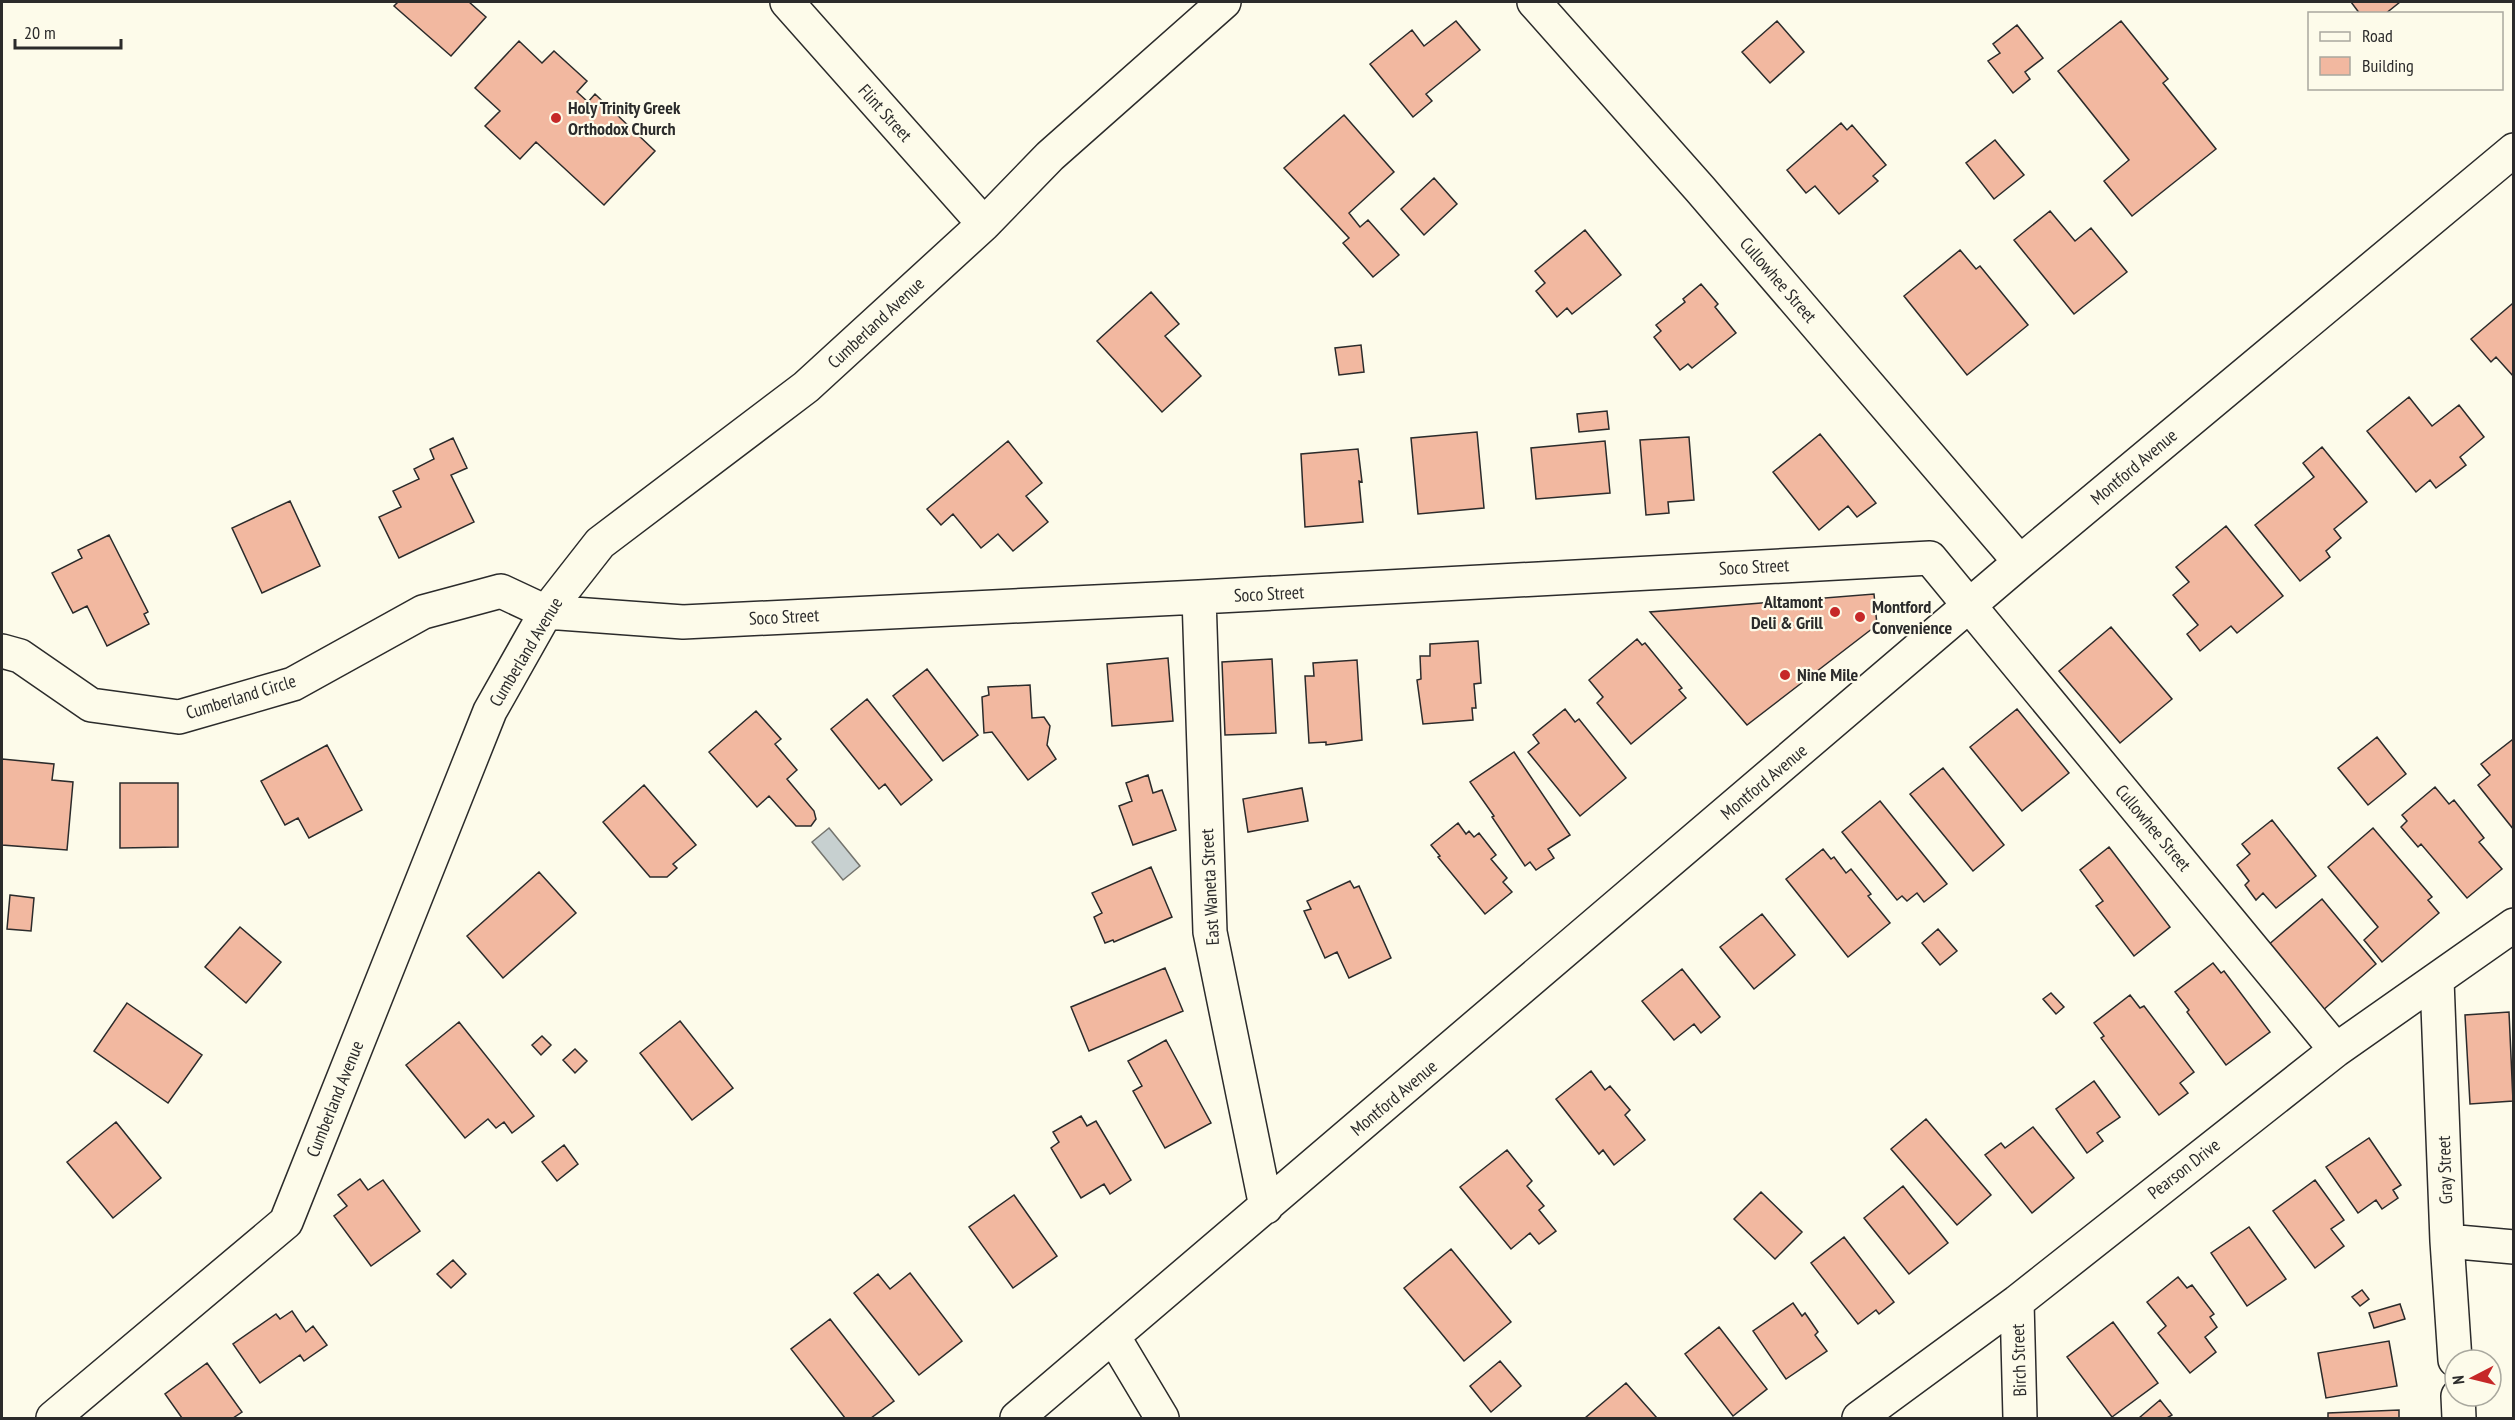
<svg xmlns="http://www.w3.org/2000/svg" width="2515" height="1420" font-family="'PT Sans Narrow',sans-serif">
	<rect width="100%" height="100%" fill="#fdfbea"/>
	<path fill="#c7d0d0" stroke="#74746e" stroke-width="1.5" d="M 829,828 L 860,866 L 843,880 L 812,842 Z"/>
	<path fill="#f2b8a0" stroke="#2b2b2b" stroke-width="1.5" d="M 398,2 L 469,2 L 486,17 L 451,56 L 394,6 Z
		M 2351,2 L 2400,2 L 2385,14 L 2360,14 Z
		M 1456,21 L 1480,50 L 1426,94 L 1432,101 L 1413,117 L 1370,64 L 1412,30 L 1424,46 Z
		M 1777,21 L 1804,52 L 1770,83 L 1742,52 Z
		M 2121,21 L 2168,79 L 2163,83 L 2216,149 L 2132,216 L 2104,181 L 2129,160 L 2058,71 Z
		M 2017,25 L 2043,58 L 2025,72 L 2030,79 L 2013,93 L 1988,61 L 2000,53 L 1993,44 Z
		M 519,41 L 542,63 L 554,51 L 587,81 L 577,92 L 588,102 L 595,94 L 655,151 L 604,205 L 536,142 L 520,159 L 485,126 L 500,111 L 475,88 Z
		M 1344,115 L 1394,172 L 1349,213 L 1360,227 L 1368,220 L 1399,255 L 1373,277 L 1343,243 L 1349,238 L 1284,168 Z
		M 1841,123 L 1847,130 L 1852,125 L 1886,165 L 1873,176 L 1878,181 L 1839,214 L 1815,186 L 1806,193 L 1787,170 Z
		M 1995,140 L 2024,175 L 1994,199 L 1966,163 Z
		M 1434,178 L 1457,204 L 1424,235 L 1401,209 Z
		M 2050,211 L 2075,241 L 2091,228 L 2127,272 L 2074,314 L 2014,240 Z
		M 1585,230 L 1621,275 L 1572,314 L 1567,308 L 1557,317 L 1536,291 L 1545,283 L 1535,271 Z
		M 1960,250 L 1976,269 L 1980,266 L 2028,325 L 1967,375 L 1904,296 Z
		M 1701,284 L 1718,304 L 1715,307 L 1736,333 L 1692,368 L 1688,364 L 1680,370 L 1654,337 L 1661,331 L 1656,325 L 1685,302 L 1683,299 Z
		M 1151,292 L 1179,324 L 1165,336 L 1201,376 L 1162,412 L 1097,341 Z
		M 2512,304 L 2514,306 L 2514,377 L 2496,357 L 2491,362 L 2471,339 Z
		M 1361,345 L 1364,372 L 1339,375 L 1335,348 Z
		M 2409,397 L 2432,426 L 2459,405 L 2484,437 L 2460,457 L 2466,465 L 2436,488 L 2430,480 L 2416,492 L 2367,431 Z
		M 1607,411 L 1609,429 L 1579,432 L 1577,414 Z
		M 1477,432 L 1484,508 L 1418,514 L 1411,438 Z
		M 1820,434 L 1876,503 L 1857,517 L 1848,506 L 1819,530 L 1773,472 Z
		M 1689,437 L 1694,500 L 1668,502 L 1669,513 L 1646,515 L 1640,440 Z
		M 453,438 L 467,468 L 451,475 L 474,522 L 399,558 L 379,517 L 401,507 L 393,491 L 419,479 L 414,469 L 434,459 L 430,449 Z
		M 1008,441 L 1042,483 L 1026,496 L 1048,522 L 1013,551 L 998,534 L 981,548 L 953,514 L 941,525 L 927,509 Z
		M 1605,441 L 1610,493 L 1536,499 L 1531,448 Z
		M 2322,447 L 2367,502 L 2334,529 L 2341,538 L 2326,551 L 2330,557 L 2300,581 L 2255,525 L 2314,477 L 2303,463 Z
		M 1358,449 L 1362,482 L 1359,481 L 1363,522 L 1305,527 L 1301,454 Z
		M 290,501 L 320,566 L 262,593 L 232,528 Z
		M 2226,526 L 2283,596 L 2237,633 L 2231,626 L 2200,651 L 2187,634 L 2198,625 L 2173,595 L 2189,582 L 2176,567 Z
		M 109,535 L 148,612 L 144,614 L 149,624 L 107,646 L 87,606 L 73,613 L 52,573 L 82,558 L 78,550 Z
		M 1874,594 L 1877,625 L 1747,725 L 1650,612 Z
		M 2111,627 L 2172,699 L 2120,743 L 2059,671 Z
		M 1637,639 L 1642,645 L 1645,643 L 1682,688 L 1679,690 L 1686,698 L 1631,744 L 1597,703 L 1603,697 L 1589,680 Z
		M 1478,641 L 1481,683 L 1474,684 L 1476,708 L 1472,708 L 1473,720 L 1423,724 L 1417,680 L 1421,679 L 1420,656 L 1430,656 L 1430,644 Z
		M 1168,658 L 1173,721 L 1112,726 L 1107,664 Z
		M 1272,659 L 1276,733 L 1225,735 L 1222,662 Z
		M 1357,660 L 1362,740 L 1326,745 L 1326,742 L 1309,743 L 1305,676 L 1314,676 L 1313,663 Z
		M 927,669 L 978,735 L 943,761 L 893,696 Z
		M 1030,685 L 1032,718 L 1044,717 L 1050,726 L 1047,745 L 1056,759 L 1028,780 L 992,732 L 984,733 L 982,697 L 989,695 L 988,687 Z
		M 867,699 L 932,780 L 901,805 L 885,784 L 879,789 L 831,729 Z
		M 1565,709 L 1575,722 L 1579,719 L 1626,778 L 1580,816 L 1528,752 L 1539,743 L 1533,735 Z
		M 2017,709 L 2069,773 L 2022,811 L 1970,747 Z
		M 756,711 L 781,739 L 775,744 L 797,770 L 787,779 L 814,811 L 816,819 L 811,826 L 796,826 L 769,796 L 757,807 L 709,752 Z
		M 2377,737 L 2406,774 L 2368,805 L 2338,768 Z
		M 2512,740 L 2514,742 L 2514,830 L 2478,785 L 2490,775 L 2481,764 Z
		M 327,745 L 362,810 L 309,838 L 298,818 L 285,825 L 261,781 Z
		M 1514,752 L 1570,835 L 1548,849 L 1554,858 L 1536,870 L 1530,862 L 1525,866 L 1492,817 L 1494,816 L 1470,782 Z
		M 2,759 L 54,764 L 52,780 L 73,782 L 67,850 L 2,845 Z
		M 1943,768 L 2004,845 L 1973,871 L 1910,794 Z
		M 1148,775 L 1153,793 L 1162,790 L 1176,830 L 1133,845 L 1119,806 L 1132,801 L 1126,783 Z
		M 120,783 L 178,783 L 178,847 L 120,848 Z
		M 644,785 L 696,845 L 673,864 L 677,868 L 667,877 L 650,877 L 603,822 Z
		M 2435,787 L 2449,804 L 2454,800 L 2484,838 L 2479,842 L 2502,869 L 2467,898 L 2421,844 L 2418,847 L 2401,827 L 2407,821 L 2402,815 Z
		M 1302,788 L 1308,821 L 1248,832 L 1243,799 Z
		M 1880,801 L 1947,884 L 1924,902 L 1917,893 L 1907,901 L 1902,896 L 1897,900 L 1842,832 Z
		M 2272,820 L 2316,876 L 2276,908 L 2263,893 L 2256,900 L 2245,885 L 2249,881 L 2237,865 L 2250,854 L 2242,844 Z
		M 1458,823 L 1466,834 L 1469,831 L 1474,837 L 1479,833 L 1496,855 L 1491,859 L 1507,878 L 1503,882 L 1512,892 L 1485,914 L 1438,857 L 1440,856 L 1431,845 Z
		M 2373,828 L 2432,897 L 2428,900 L 2439,913 L 2382,962 L 2364,940 L 2378,927 L 2328,867 Z
		M 2109,847 L 2170,927 L 2134,956 L 2096,906 L 2103,901 L 2080,870 Z
		M 1823,849 L 1831,859 L 1834,857 L 1846,873 L 1851,869 L 1871,894 L 1868,896 L 1890,923 L 1848,957 L 1786,879 Z
		M 1151,867 L 1172,917 L 1114,942 L 1113,940 L 1105,943 L 1094,917 L 1102,913 L 1092,893 Z
		M 539,872 L 576,913 L 503,978 L 467,936 Z
		M 1350,881 L 1354,888 L 1359,886 L 1391,958 L 1349,978 L 1337,952 L 1325,958 L 1304,911 L 1311,909 L 1307,901 Z
		M 10,895 L 34,898 L 31,931 L 7,929 Z
		M 2322,899 L 2376,964 L 2322,1011 L 2267,946 Z
		M 1762,914 L 1795,955 L 1754,989 L 1720,947 Z
		M 240,927 L 281,962 L 246,1003 L 205,967 Z
		M 1938,929 L 1957,951 L 1940,965 L 1922,943 Z
		M 2213,963 L 2221,973 L 2224,971 L 2270,1032 L 2226,1065 L 2187,1012 L 2189,1010 L 2175,992 Z
		M 1165,968 L 1183,1011 L 1089,1051 L 1071,1007 Z
		M 1682,969 L 1720,1017 L 1701,1033 L 1694,1024 L 1674,1040 L 1642,1001 Z
		M 2051,993 L 2064,1007 L 2056,1014 L 2043,999 Z
		M 2130,995 L 2140,1008 L 2144,1006 L 2194,1072 L 2180,1083 L 2188,1093 L 2159,1115 L 2101,1038 L 2104,1036 L 2094,1023 Z
		M 127,1003 L 202,1055 L 168,1103 L 94,1051 Z
		M 2509,1012 L 2513,1101 L 2470,1104 L 2465,1015 Z
		M 680,1021 L 733,1088 L 692,1120 L 640,1053 Z
		M 459,1022 L 534,1116 L 512,1133 L 504,1122 L 496,1128 L 488,1119 L 465,1138 L 406,1065 Z
		M 542,1036 L 551,1045 L 541,1055 L 532,1045 Z
		M 1166,1040 L 1211,1123 L 1165,1148 L 1133,1091 L 1142,1086 L 1128,1061 Z
		M 575,1049 L 587,1061 L 575,1073 L 563,1060 Z
		M 1591,1071 L 1605,1090 L 1610,1086 L 1630,1110 L 1625,1115 L 1645,1140 L 1614,1165 L 1603,1150 L 1599,1154 L 1556,1099 Z
		M 2094,1081 L 2120,1117 L 2097,1133 L 2103,1141 L 2087,1153 L 2056,1109 Z
		M 1081,1116 L 1087,1126 L 1096,1121 L 1131,1180 L 1110,1194 L 1104,1184 L 1081,1198 L 1051,1148 L 1059,1142 L 1053,1132 Z
		M 1926,1119 L 1991,1195 L 1957,1225 L 1891,1149 Z
		M 116,1122 L 161,1178 L 113,1218 L 67,1162 Z
		M 2033,1127 L 2074,1178 L 2032,1213 L 1985,1155 L 2001,1143 L 2005,1148 Z
		M 2369,1138 L 2401,1185 L 2393,1190 L 2398,1198 L 2382,1209 L 2376,1200 L 2358,1213 L 2326,1167 Z
		M 564,1145 L 578,1164 L 557,1181 L 542,1162 Z
		M 1507,1150 L 1532,1181 L 1527,1186 L 1544,1206 L 1539,1210 L 1556,1231 L 1539,1244 L 1530,1233 L 1511,1249 L 1460,1187 Z
		M 360,1179 L 368,1190 L 383,1180 L 420,1231 L 371,1266 L 334,1216 L 347,1206 L 338,1195 Z
		M 2315,1180 L 2344,1220 L 2331,1229 L 2344,1246 L 2315,1268 L 2273,1211 Z
		M 1903,1186 L 1948,1243 L 1909,1274 L 1864,1218 Z
		M 1761,1192 L 1802,1232 L 1775,1259 L 1734,1219 Z
		M 1014,1195 L 1057,1256 L 1013,1288 L 969,1227 Z
		M 2249,1227 L 2286,1279 L 2247,1306 L 2211,1253 Z
		M 1844,1237 L 1894,1302 L 1879,1314 L 1876,1310 L 1858,1324 L 1811,1263 Z
		M 1451,1249 L 1511,1322 L 1464,1361 L 1404,1288 Z
		M 453,1260 L 466,1274 L 451,1288 L 437,1274 Z
		M 910,1273 L 962,1341 L 919,1375 L 854,1293 L 878,1274 L 890,1289 Z
		M 2178,1277 L 2187,1288 L 2192,1285 L 2214,1314 L 2210,1317 L 2217,1327 L 2205,1337 L 2216,1352 L 2190,1373 L 2158,1333 L 2166,1326 L 2147,1302 Z
		M 2362,1290 L 2369,1299 L 2360,1306 L 2352,1297 Z
		M 1793,1303 L 1802,1316 L 1805,1313 L 1818,1332 L 1815,1335 L 1827,1351 L 1786,1379 L 1753,1331 Z
		M 2400,1304 L 2405,1319 L 2374,1328 L 2369,1313 Z
		M 292,1311 L 306,1332 L 313,1326 L 327,1345 L 304,1361 L 300,1355 L 260,1383 L 233,1344 L 276,1314 L 280,1319 Z
		M 830,1319 L 894,1401 L 871,1418 L 845,1418 L 791,1349 Z
		M 2113,1322 L 2158,1383 L 2112,1417 L 2067,1357 Z
		M 1719,1327 L 1767,1389 L 1733,1416 L 1685,1354 Z
		M 2389,1341 L 2397,1386 L 2326,1398 L 2318,1353 Z
		M 1500,1361 L 1521,1386 L 1491,1412 L 1470,1386 Z
		M 207,1363 L 242,1412 L 233,1418 L 182,1418 L 165,1394 Z
		M 1626,1383 L 1657,1418 L 1585,1418 Z
		M 2160,1400 L 2172,1415 L 2167,1418 L 2139,1418 Z
		M 2399,1410 L 2399,1418 L 2328,1418 L 2328,1413 Z"/>
	<g fill="none" stroke-linecap="round" stroke-linejoin="round">
		<g stroke="#2b2b2b" stroke-width="36">
			<path id="minor" d="M 787,2 L 984,224
				M 1534,2 L 1700,189 L 2020,562
				M 1199,597 L 1210,932 L 1266,1207
				M 2,651 L 20,656 L 91,705 L 179,717 L 293,684 L 423,612 L 501,591 L 546,612 L 683,622 L 1199,597 L 1930,558 L 2336,1050
				M 2437,980 L 2447,1241 L 2455,1360
				M 2447,1241 L 2514,1247
				M 2017,1302 L 2020,1418
				M 1113,1336 L 1162,1418
				M 2458,1396 L 2459,1418
				M 53,1418 L 286,1222 L 490,711 L 546,612 L 600,543 L 806,387 L 984,224 L 1050,156 L 1224,2
				M 1017,1418 L 2020,562 L 2514,150
				M 1859,1418 L 2017,1302 L 2336,1050 L 2514,925"/>
		</g>
		<use href="#minor" stroke="#fdfbea" stroke-width="33"/>
	</g>
	<g fill="#c62828" stroke="#fdfbea" stroke-width="2">
		<circle cx="556" cy="118" r="6"/>
		<circle cx="1835" cy="612" r="6"/>
		<circle cx="1860" cy="617" r="6"/>
		<circle cx="1785" cy="675" r="6"/>
	</g>
	<g text-anchor="middle" stroke-width="4.5" stroke-linejoin="round" paint-order="stroke">
		<g font-size="18" font-weight="bold" fill="#2b2b2b" stroke="#fdfbea" text-anchor="start">
			<text x="568" y="114">Holy Trinity Greek<tspan x="568" dy="21">Orthodox Church</tspan></text>
			<text x="1823" y="608" text-anchor="end">Altamont<tspan x="1823" dy="21">Deli &amp; Grill</tspan></text>
			<text x="1872" y="613">Montford<tspan x="1872" dy="21">Convenience</tspan></text>
			<text x="1797" y="681">Nine Mile</text>
		</g>
		<g font-size="18" fill="#2b2b2b" stroke="#fdfbea">
			<text transform="translate(885 113) rotate(48)" y="6">Flint Street</text>
			<text transform="translate(1778 280) rotate(49)" y="6">Cullowhee Street</text>
			<text transform="translate(876 323) rotate(-43)" y="6">Cumberland Avenue</text>
			<text transform="translate(2134 467) rotate(-40)" y="6">Montford Avenue</text>
			<text transform="translate(1754 567) rotate(-3)" y="6">Soco Street</text>
			<text transform="translate(1269 594) rotate(-3)" y="6">Soco Street</text>
			<text transform="translate(784 617) rotate(-3)" y="6">Soco Street</text>
			<text transform="translate(526 652) rotate(-59)" y="6">Cumberland Avenue</text>
			<text transform="translate(241 697) rotate(-17)" y="6">Cumberland Circle</text>
			<text transform="translate(1764 782) rotate(-40)" y="6">Montford Avenue</text>
			<text transform="translate(2153 828) rotate(50)" y="6">Cullowhee Street</text>
			<text transform="translate(1210 887) rotate(-93)" y="6">East Waneta Street</text>
			<text transform="translate(1394 1098) rotate(-40)" y="6">Montford Avenue</text>
			<text transform="translate(335 1099) rotate(-68)" y="6">Cumberland Avenue</text>
			<text transform="translate(2184 1169) rotate(-38)" y="6">Pearson Drive</text>
			<text transform="translate(2445 1170) rotate(-92)" y="6">Gray Street</text>
			<text transform="translate(2019 1360) rotate(-92)" y="6">Birch Street</text>
		</g>
	</g>
	<rect width="2515" height="1420" fill="none" stroke="#2b2b2b" stroke-width="6"/>
	<rect x="2308" y="12" width="195" height="78" fill="#fdfbea" stroke="#a9a89e" stroke-width="1.5"/>
	<rect x="2320" y="32" width="30" height="9" fill="#fdfbea" stroke="#a9a89e" stroke-width="1.5"/>
	<text x="2362" y="42" font-size="18" fill="#2b2b2b">Road</text>
	<rect x="2320" y="57" width="30" height="18" fill="#f2b8a0" stroke="#a9a89e" stroke-width="1.5"/>
	<text x="2362" y="72" font-size="18" fill="#2b2b2b">Building</text>
	<g transform="translate(2473 1378) rotate(263)"><circle r="28" fill="#fdfbea" stroke="#a9a89e" stroke-width="1.5"/>
	<path d="M0-4.5L10 22L0 15L-10 22Z" fill="#c62828"/>
	<text y="-9" font-size="16" font-weight="bold" text-anchor="middle" fill="#2b2b2b">N</text>
	</g>
	<path d="M15 39v9h106v-9" fill="none" stroke="#2b2b2b" stroke-width="3"/>
	<text x="24" y="39" font-size="18" fill="#2b2b2b" stroke="#fdfbea" stroke-width="4.5" paint-order="stroke">20 m</text>
</svg>
